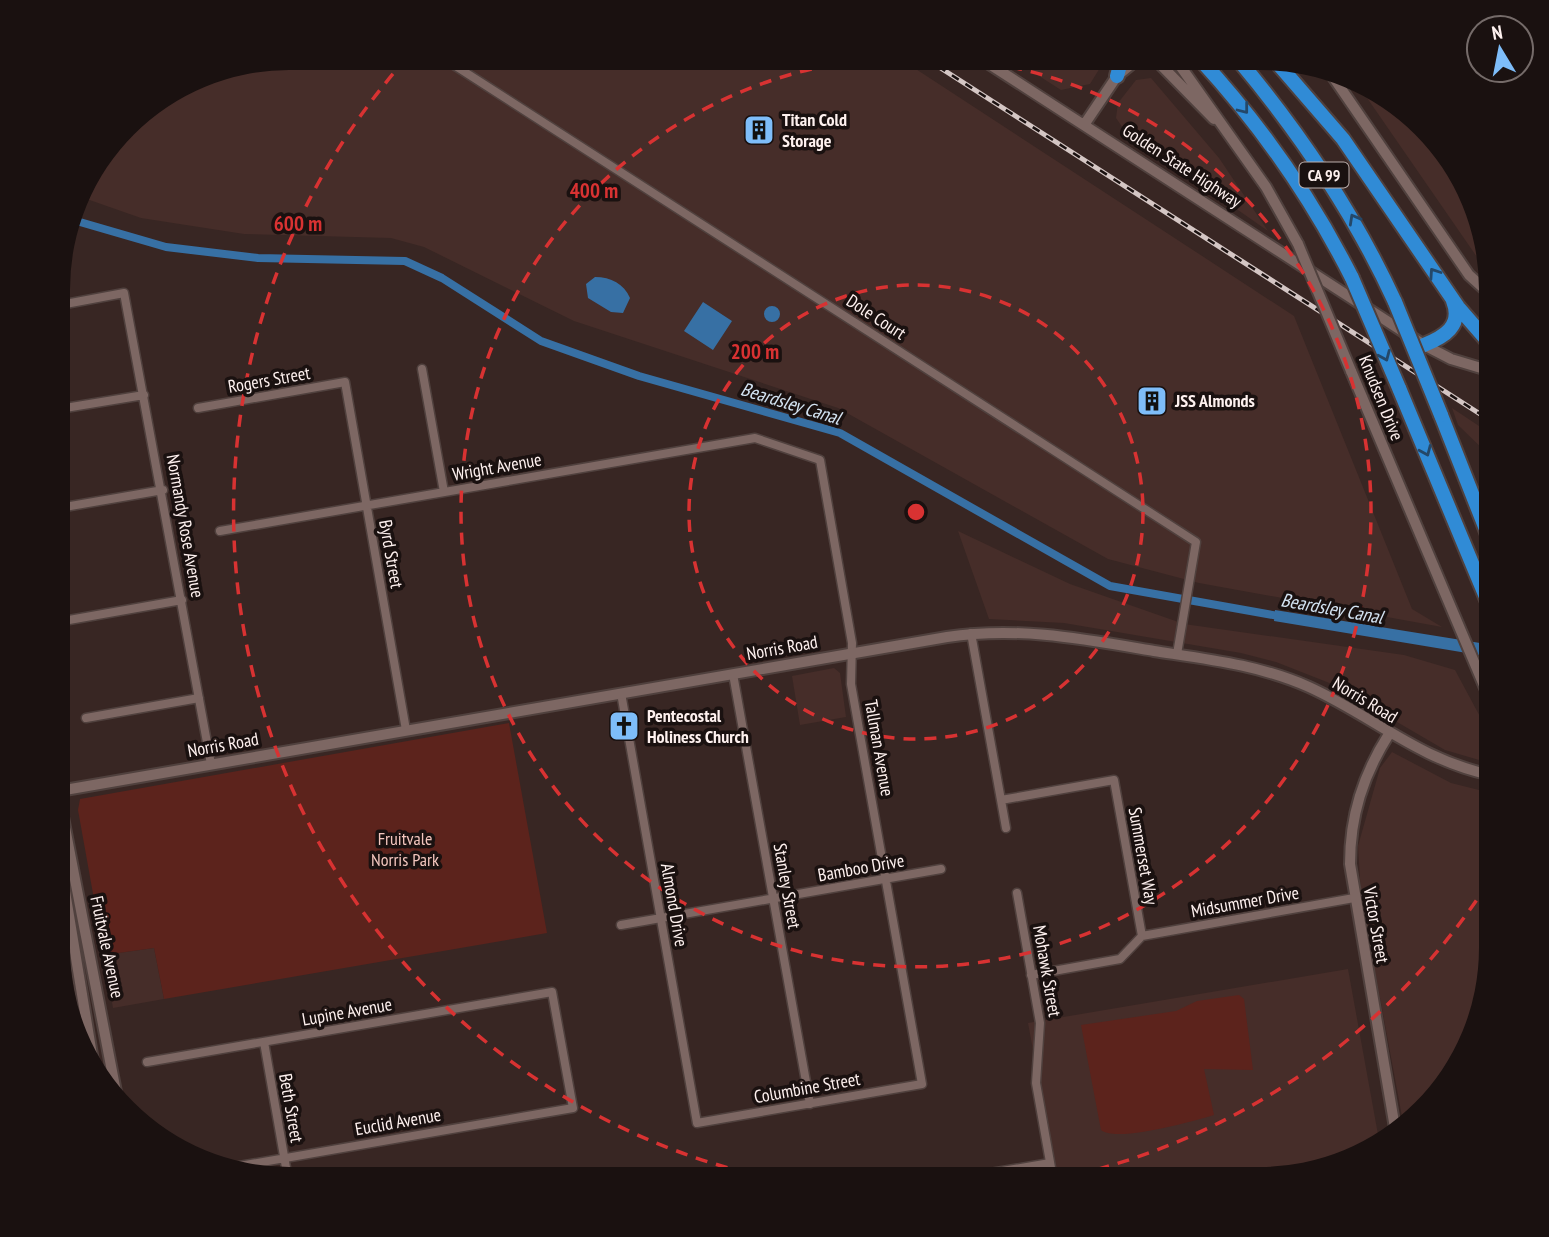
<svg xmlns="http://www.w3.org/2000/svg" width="1549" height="1237" font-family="'PT Sans Narrow',sans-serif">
	<rect width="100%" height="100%" fill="#382623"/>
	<path fill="#462d29" d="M 289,58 L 899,58 L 1294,316 L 1412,609 L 1442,627 L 1199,583 L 1108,559 L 838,408 L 574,321 L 424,247 L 391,238 L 244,234 L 141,218 L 81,197 L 89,174 L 137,115 L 215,70 Z
		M 1011,58 L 1106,58 L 1090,84 L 1061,90 Z
		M 1151,78 L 1219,158 L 1268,231 L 1125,131 L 1116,118 L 1118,103 L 1136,80 Z
		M 1354,79 L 1413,116 L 1468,187 L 1488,273 Z
		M 1452,408 L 1491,434 L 1491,457 L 1458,425 Z
		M 958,531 L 1070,584 L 1184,624 L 1404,655 L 1455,670 L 1491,737 L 1486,762 L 1445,750 L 1332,684 L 1276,662 L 1241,653 L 1064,623 L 989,619 Z
		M 834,668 L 840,673 L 846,717 L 800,725 L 792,676 Z
		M 1392,752 L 1451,783 L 1491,793 L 1491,963 L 1473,1037 L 1433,1101 L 1403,1122 L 1361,895 L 1358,846 L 1380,768 Z
		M 154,948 L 164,999 L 113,1008 L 104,955 Z
		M 1348,969 L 1379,1140 L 1349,1161 L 1260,1179 L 1057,1179 L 1028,1023 Z"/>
	<path fill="#5c231c" d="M 509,723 L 547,933 L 164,999 L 154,948 L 104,955 L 78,810 L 80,799 Z
		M 1239,995 L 1244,999 L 1253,1070 L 1204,1069 L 1214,1115 C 1194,1121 1116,1143 1101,1130 L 1081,1025 L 1176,1011 L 1197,1001 Z"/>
	<path fill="#3770a4" d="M 595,277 C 611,277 624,284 630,298 L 623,313 L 611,312 L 588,298 L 586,284 Z
		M 703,302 L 732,321 L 713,350 L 684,331 Z
		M764 314a8 8 0 1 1 16 0a8 8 0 1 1-16 0Z
		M 1275,610 L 1480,643 L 1479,655 L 1274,621 Z"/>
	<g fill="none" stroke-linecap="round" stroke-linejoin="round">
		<path stroke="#3770a4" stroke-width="8" d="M 73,220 L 166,247 L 258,258 L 405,261 L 442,278 L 541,341 L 639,376 L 840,433 L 1110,586 L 1284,617
			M 1470,647 L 1491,650"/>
		<g stroke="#50413e" stroke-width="11">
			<path id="street" d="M 443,58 L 1196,542 L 1177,654
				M 60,305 L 124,293 L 211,764
				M 422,369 L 444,492
				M 198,408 L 345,382 L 406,730
				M 59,409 L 144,395
				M 59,508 L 163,490
				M 220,531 L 755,438 L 820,460 L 852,643 L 851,684 L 922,1084 L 697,1123 L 621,693
				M 69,620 L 182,600
				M 971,633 L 1006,828
				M 733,674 L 810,1104
				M 86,718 L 199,698
				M 1001,800 L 1114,780 L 1142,936
				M 1017,893 L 1040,1023 L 1036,1083 L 1053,1179
				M 621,925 L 941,869
				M 1142,936 L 1354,898
				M 1031,975 L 1120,959 L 1142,936
				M 264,1042 L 288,1179
				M 147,1062 L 552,992 L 573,1108 L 228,1168
				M 955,1179 L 1050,1163"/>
		</g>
		<g stroke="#50413e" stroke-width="14">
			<path id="secondary" d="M 980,58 L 1424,345 L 1451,359 L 1491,371
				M 1154,58 L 1214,119
				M 1171,58 L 1181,67 L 1266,187 L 1298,244
				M 1329,71 L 1469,275 L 1491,295
				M 1084,125 L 1117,76 L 1139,58
				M 1351,371 L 1491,702
				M 1389,734 C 1363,775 1350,816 1350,864 L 1395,1128
				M 59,791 L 947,637 C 1018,626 1084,639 1154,651 C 1206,659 1260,665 1309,687 C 1373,716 1419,760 1491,775
				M 59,807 L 62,812 L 117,1097
				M 59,855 L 94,1067"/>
		</g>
		<g stroke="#50413e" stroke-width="18">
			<path id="highway" d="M 1199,58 C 1261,125 1311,197 1352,278
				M 1237,58 C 1300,133 1354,213 1395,302
				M 1273,58 L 1343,139 L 1458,307 L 1491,345
				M 1117,76 L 1122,58
				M 1424,345 C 1444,337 1463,326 1453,301
				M 1399,388 L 1491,609
				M 1441,415 L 1491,542"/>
		</g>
		<use href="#street" stroke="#7d6763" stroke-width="8"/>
		<use href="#secondary" stroke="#7d6763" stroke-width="10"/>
		<use href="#highway" stroke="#308bd6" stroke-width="14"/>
		<g stroke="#d4c6c4" stroke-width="5">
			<path id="rail" d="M 925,58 L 1491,421"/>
		</g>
		<use href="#rail" stroke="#1a1110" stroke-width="2.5" stroke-dasharray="8" stroke-linecap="butt"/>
		<g stroke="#50413e" stroke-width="14" stroke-linecap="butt">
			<path id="secondary-bridge" d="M 1298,244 L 1351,371"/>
		</g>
		<g stroke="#50413e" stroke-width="18" stroke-linecap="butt">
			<path id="highway-bridge" d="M 1352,278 L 1399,388
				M 1395,302 L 1441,415"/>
		</g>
		<use href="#secondary-bridge" stroke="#7d6763" stroke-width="10"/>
		<use href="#highway-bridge" stroke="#308bd6" stroke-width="14"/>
	</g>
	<defs><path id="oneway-chevron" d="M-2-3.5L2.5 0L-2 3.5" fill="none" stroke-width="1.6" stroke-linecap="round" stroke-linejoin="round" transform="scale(1.75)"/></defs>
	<g stroke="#244869">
		<use href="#oneway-chevron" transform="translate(1244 109) rotate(52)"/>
		<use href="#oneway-chevron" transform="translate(1354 219) rotate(-119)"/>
		<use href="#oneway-chevron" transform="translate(1434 273) rotate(-124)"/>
		<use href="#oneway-chevron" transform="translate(1385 356) rotate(67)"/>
		<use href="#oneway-chevron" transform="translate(1426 451) rotate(67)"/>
	</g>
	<g fill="none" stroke="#d83232" stroke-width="3.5" stroke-dasharray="12 9">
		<circle cx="916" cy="512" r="227"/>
		<path d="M948 58A455 455 0 1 1 884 58"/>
		<path d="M1488 883A682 682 0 0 1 1058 1179M768 1178A682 682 0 0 1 405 60"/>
	</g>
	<defs>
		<g id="building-square" transform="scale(1.575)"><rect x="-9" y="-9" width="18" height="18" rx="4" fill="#7ebdf9" stroke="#1a1110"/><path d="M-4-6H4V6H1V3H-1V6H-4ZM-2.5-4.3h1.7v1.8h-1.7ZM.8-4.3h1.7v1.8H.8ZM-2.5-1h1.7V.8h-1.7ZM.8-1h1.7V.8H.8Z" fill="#111"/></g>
		<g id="church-square" transform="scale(1.575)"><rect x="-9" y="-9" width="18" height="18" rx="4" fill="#7ebdf9" stroke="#1a1110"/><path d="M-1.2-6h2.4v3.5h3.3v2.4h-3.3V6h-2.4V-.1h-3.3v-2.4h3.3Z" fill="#111"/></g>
	</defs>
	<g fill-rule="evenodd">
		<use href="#building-square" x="759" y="130"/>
		<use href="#building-square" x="1152" y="401"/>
		<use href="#church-square" x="624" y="726"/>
	</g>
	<g text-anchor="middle" stroke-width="7" stroke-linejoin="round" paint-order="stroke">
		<rect fill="#1a1110" stroke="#baaeac" stroke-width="2" x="1299.5" y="162.5" width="49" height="25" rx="5"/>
		<g font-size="16" font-weight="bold" fill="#fef1ef">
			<text x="1324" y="181">CA 99</text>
		</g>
		<g font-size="18" font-weight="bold" fill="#fef1ef" stroke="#1a1110" text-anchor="start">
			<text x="782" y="126">Titan Cold<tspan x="782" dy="21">Storage</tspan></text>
			<text x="1175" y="407">JSS Almonds</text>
			<text x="647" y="722">Pentecostal<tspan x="647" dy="21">Holiness Church</tspan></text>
		</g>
		<g font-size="18" fill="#fef1ef" stroke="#1a1110">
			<text transform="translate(1182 166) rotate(33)" y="6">Golden State Highway</text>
			<text transform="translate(876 317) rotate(33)" y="6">Dole Court</text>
			<text transform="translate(269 380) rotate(-10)" y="6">Rogers Street</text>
			<text transform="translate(1381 398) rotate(68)" y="6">Knudsen Drive</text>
			<text transform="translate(497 467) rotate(-10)" y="6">Wright Avenue</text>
			<text transform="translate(185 526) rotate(80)" y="6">Normandy Rose Avenue</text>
			<text transform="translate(391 554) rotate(80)" y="6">Byrd Street</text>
			<text transform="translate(782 648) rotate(-10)" y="6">Norris Road</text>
			<text transform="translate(1365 700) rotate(31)" y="6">Norris Road</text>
			<text transform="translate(223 745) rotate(-10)" y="6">Norris Road</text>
			<text transform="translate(879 748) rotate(80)" y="6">Tallman Avenue</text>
			<text transform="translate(1143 856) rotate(80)" y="6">Summerset Way</text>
			<text transform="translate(861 868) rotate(-10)" y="6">Bamboo Drive</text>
			<text transform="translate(787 886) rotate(80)" y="6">Stanley Street</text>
			<text transform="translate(1245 902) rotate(-10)" y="6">Midsummer Drive</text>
			<text transform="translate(674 905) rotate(80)" y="6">Almond Drive</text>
			<text transform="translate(1376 925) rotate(80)" y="6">Victor Street</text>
			<text transform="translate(107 947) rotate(78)" y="6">Fruitvale Avenue</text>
			<text transform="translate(1047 971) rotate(80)" y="6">Mohawk Street</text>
			<text transform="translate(347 1012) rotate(-10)" y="6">Lupine Avenue</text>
			<text transform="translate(807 1088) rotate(-10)" y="6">Columbine Street</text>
			<text transform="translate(291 1108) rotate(80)" y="6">Beth Street</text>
			<text transform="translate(398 1122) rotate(-10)" y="6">Euclid Avenue</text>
		</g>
		<g font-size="18" fill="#f3c6be" stroke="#1a1110">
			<text x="405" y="845">Fruitvale<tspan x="405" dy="21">Norris Park</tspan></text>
		</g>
		<g font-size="19" font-style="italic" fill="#d4e4f3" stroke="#1a1110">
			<text transform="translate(791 403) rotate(17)" y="7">Beardsley Canal</text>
			<text transform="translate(1332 608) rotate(10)" y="7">Beardsley Canal</text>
		</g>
	</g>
	<path d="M0 0H1549V1237H0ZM289 70H1260A219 219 0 0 1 1479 289V948A219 219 0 0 1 1260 1167H289A219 219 0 0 1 70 948V289A219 219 0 0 1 289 70Z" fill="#1a1110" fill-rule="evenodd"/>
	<circle cx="916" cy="512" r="10" fill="#d83232" stroke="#1a1110" stroke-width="3.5"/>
	<g font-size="21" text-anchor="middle" font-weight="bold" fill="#d83232" stroke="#1a1110" stroke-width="7" stroke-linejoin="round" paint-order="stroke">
		<text x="594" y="198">400 m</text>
		<text x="298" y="231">600 m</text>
		<text x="755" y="359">200 m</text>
	</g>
	<g transform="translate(1500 49) rotate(350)"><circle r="33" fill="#1a1110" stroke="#756b69" stroke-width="2"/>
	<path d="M0-5L12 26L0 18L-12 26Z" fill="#7ebdf9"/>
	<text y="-10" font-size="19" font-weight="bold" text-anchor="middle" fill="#fef1ef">N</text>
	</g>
</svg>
